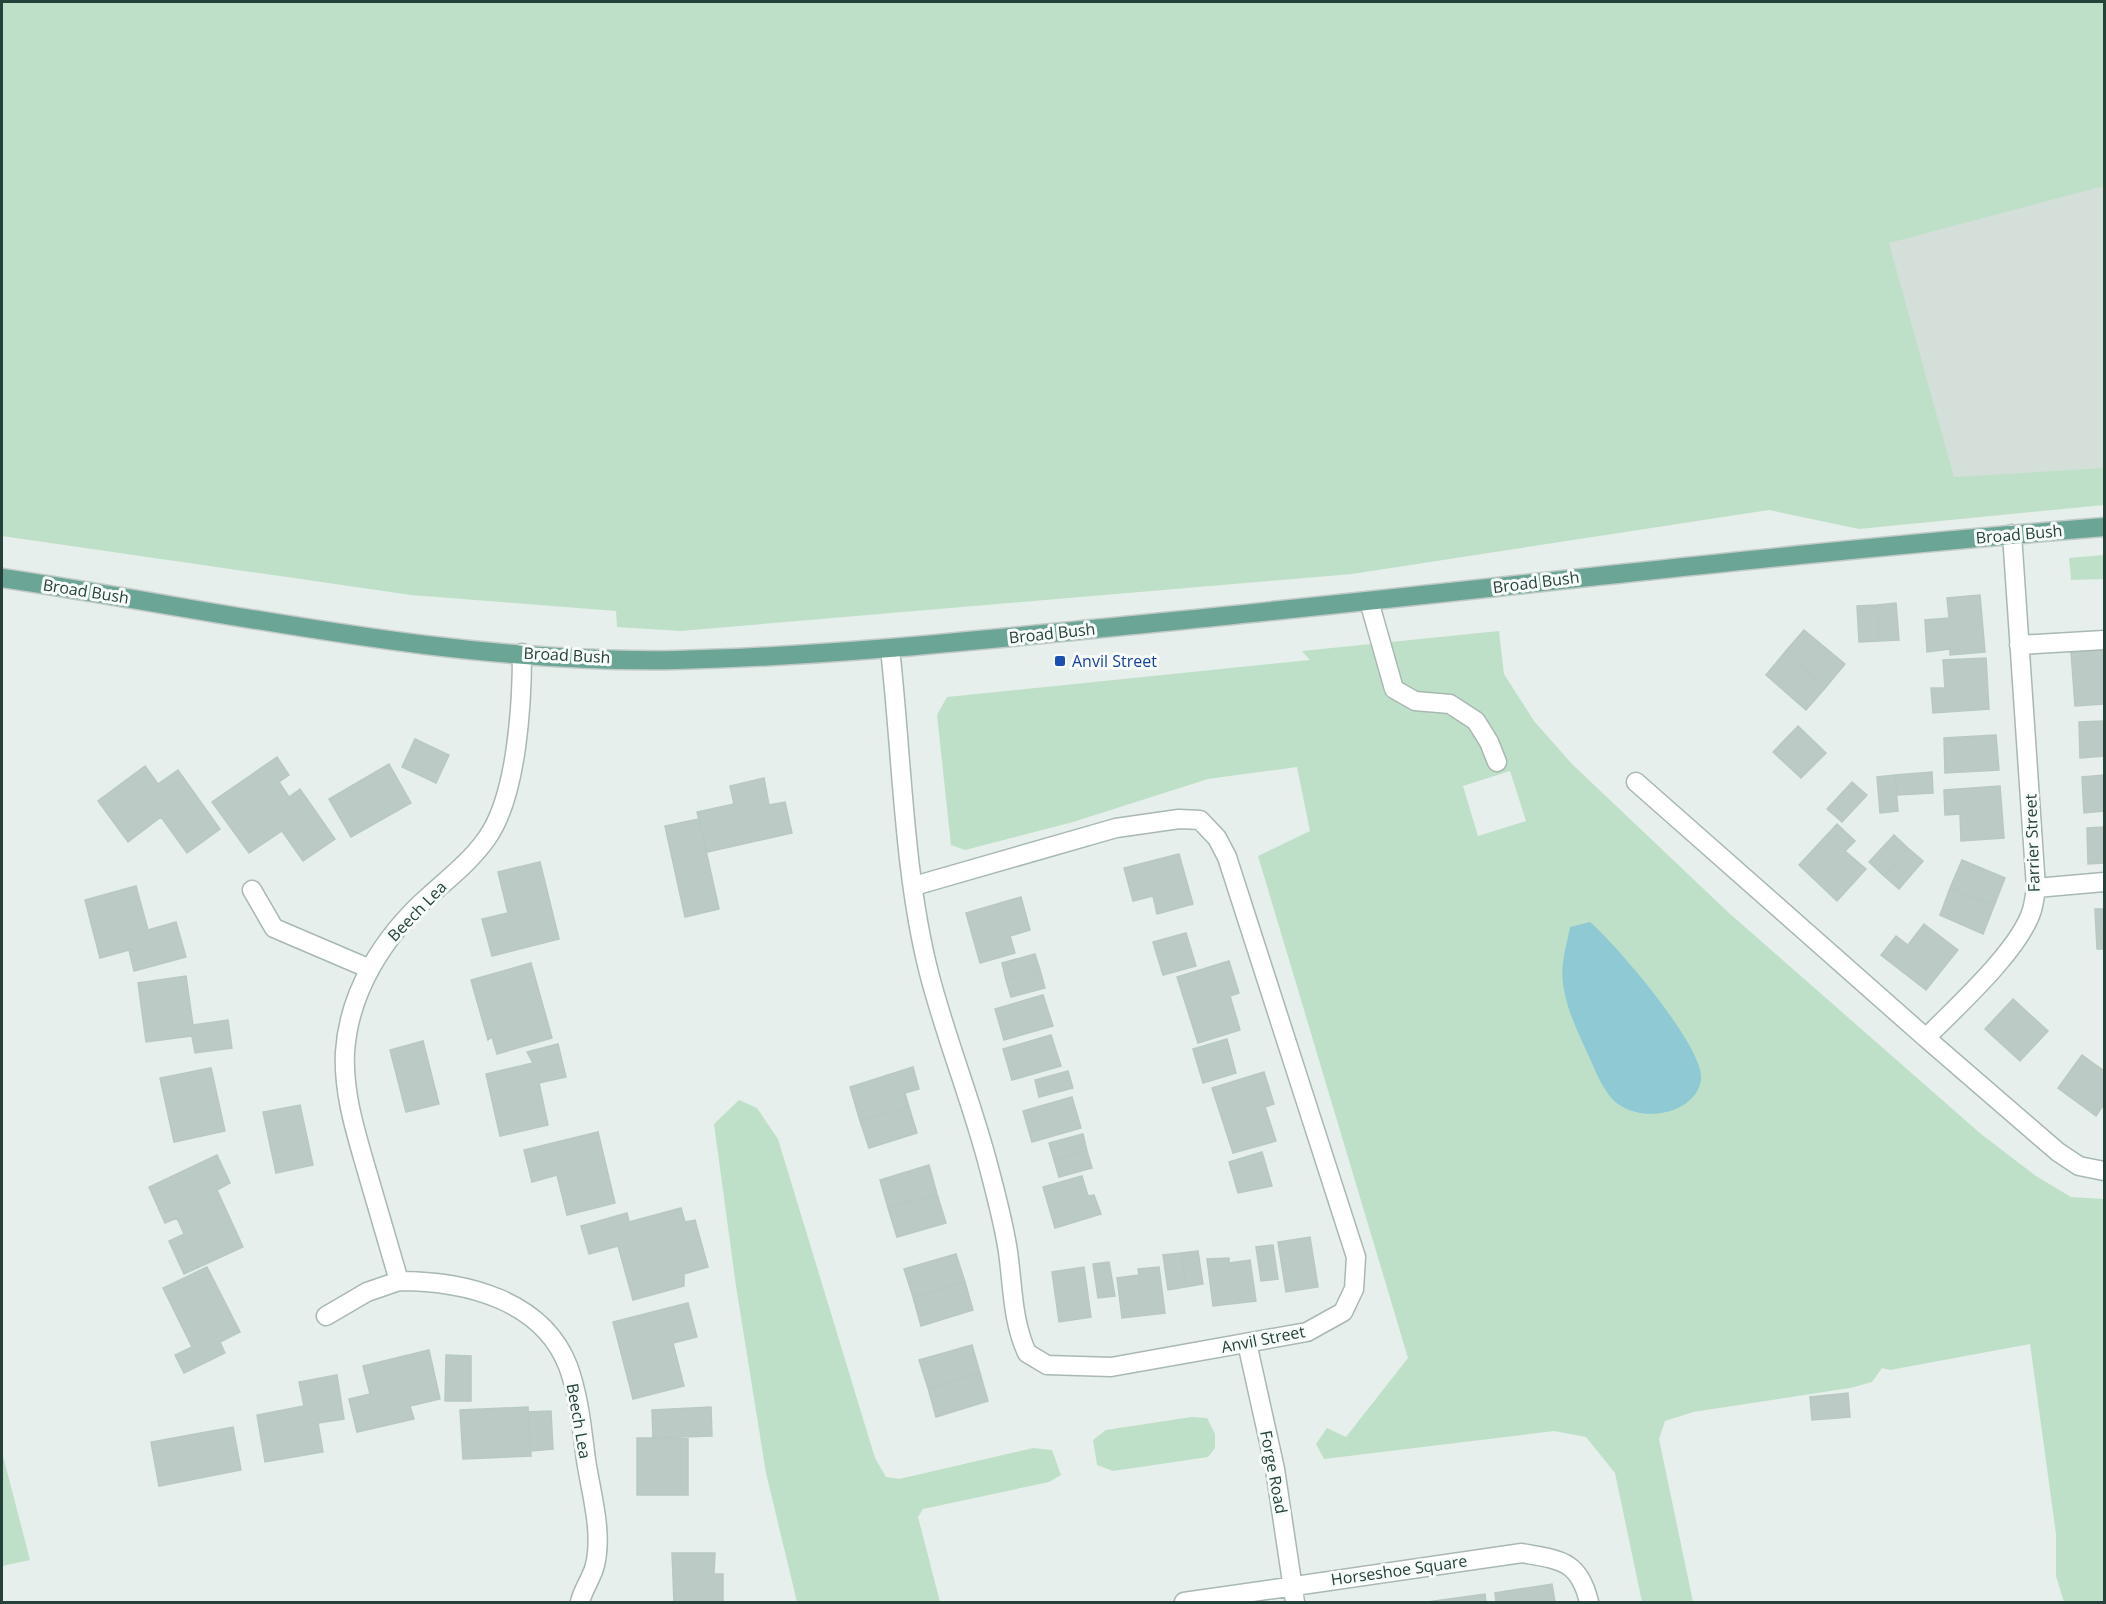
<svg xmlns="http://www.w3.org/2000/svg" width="2106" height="1604" font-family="'Open Sans',sans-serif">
	<rect width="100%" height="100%" fill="#e6efeb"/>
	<path fill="#d4dfda" d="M 2104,149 L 2104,489 L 1796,509 L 1706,271 Z"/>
	<path fill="#bfe0c8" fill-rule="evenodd" d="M 2,2 L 2104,2 L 2104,186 L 1889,243 L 1954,477 L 2104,468 L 2104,505 L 1859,529 L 1769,510 L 1352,574 L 680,631 L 617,627 L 616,611 L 411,595 L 2,536 Z
		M 2104,555 L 2104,579 L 2071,580 L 2069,558 Z
		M 1499,631 L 1504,674 L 1534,721 L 1572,764 L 1729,913 L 1981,1134 L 2036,1176 L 2071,1197 L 2104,1199 L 2104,1602 L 2064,1602 L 2056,1576 L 2056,1534 L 2030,1344 L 1890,1370 L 1882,1368 L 1872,1382 L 1850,1388 L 1693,1412 L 1665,1421 L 1659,1439 L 1693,1602 L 1642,1602 L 1615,1473 L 1586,1437 L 1554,1431 L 1324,1459 L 1316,1444 L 1327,1428 L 1346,1437 L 1408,1358 L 1258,856 L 1310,831 L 1297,767 L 1208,779 L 1073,822 L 965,850 L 951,845 L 937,715 L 947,697 L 1310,660 L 1302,651 ZM 1510,771 L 1526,821 L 1478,836 L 1463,786 Z
		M 739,1100 L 757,1108 L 778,1139 L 875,1458 L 886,1477 L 899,1479 L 1033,1448 L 1052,1450 L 1061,1475 L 1049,1482 L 923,1509 L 918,1517 L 940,1602 L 797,1602 L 766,1473 L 736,1286 L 714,1124 Z
		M 1191,1417 L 1207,1418 L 1215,1434 L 1215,1448 L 1208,1457 L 1113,1471 L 1097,1465 L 1093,1440 L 1106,1430 Z
		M 2,1452 L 30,1560 L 2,1566 Z"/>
	<path fill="#8ec9d4" d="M 1590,922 C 1615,943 1706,1049 1701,1080 C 1695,1114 1644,1123 1618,1104 C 1603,1093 1594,1067 1586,1050 C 1574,1024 1559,992 1563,963 C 1564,951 1568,939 1570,927 Z"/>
	<path fill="#bbcac4" stroke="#b8c9c2" stroke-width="1.5" d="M 1980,595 L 1985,652 L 1950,655 L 1950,649 L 1927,652 L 1925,620 L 1949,618 L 1947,598 Z
		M 1896,603 L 1899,640 L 1879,641 L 1877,605 Z
		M 1877,605 L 1879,641 L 1859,642 L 1857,606 Z
		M 1804,630 L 1845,664 L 1826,687 L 1785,652 Z
		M 2104,651 L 2104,704 L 2075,706 L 2071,652 Z
		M 1785,652 L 1826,687 L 1806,710 L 1766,675 Z
		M 1986,658 L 1989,709 L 1933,713 L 1931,688 L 1945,688 L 1943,660 Z
		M 2104,721 L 2104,756 L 2080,758 L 2079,722 Z
		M 1798,726 L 1826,753 L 1801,778 L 1773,752 Z
		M 1996,735 L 1999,770 L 1945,773 L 1944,738 Z
		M 415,739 L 449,755 L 436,783 L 402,767 Z
		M 277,757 L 289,775 L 279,782 L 289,797 L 300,789 L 335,839 L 303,861 L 282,831 L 249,853 L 212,802 Z
		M 389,764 L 411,803 L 351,837 L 329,799 Z
		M 145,766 L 158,784 L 178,770 L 220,829 L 187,853 L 161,817 L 128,842 L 98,801 Z
		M 1932,772 L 1933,793 L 1897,795 L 1895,775 Z
		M 1895,775 L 1898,811 L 1880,813 L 1877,777 Z
		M 2104,775 L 2104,811 L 2084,813 L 2082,777 Z
		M 764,778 L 769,805 L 785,802 L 792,833 L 707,852 L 697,812 L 734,804 L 730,786 Z
		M 1852,782 L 1867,795 L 1842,822 L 1827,809 Z
		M 2000,786 L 2004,838 L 1961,841 L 1960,814 L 1945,815 L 1944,790 Z
		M 699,819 L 719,909 L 685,917 L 665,826 Z
		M 1837,824 L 1855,841 L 1845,851 L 1866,869 L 1837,901 L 1799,865 Z
		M 2104,827 L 2104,863 L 2088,864 L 2087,828 Z
		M 1894,835 L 1908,848 L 1884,876 L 1869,862 Z
		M 1908,848 L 1923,861 L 1899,889 L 1884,876 Z
		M 1179,854 L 1193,904 L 1157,914 L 1153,896 L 1133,901 L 1124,868 Z
		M 1962,860 L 2005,878 L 1994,906 L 1950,888 Z
		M 540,862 L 559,939 L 492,956 L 482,919 L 508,913 L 498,872 Z
		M 136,886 L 148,930 L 176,922 L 186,957 L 134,971 L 129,950 L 100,958 L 85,900 Z
		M 1950,888 L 1994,906 L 1983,934 L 1940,915 Z
		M 1021,897 L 1030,930 L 1010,936 L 1015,953 L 980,963 L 966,913 Z
		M 2095,909 L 2104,909 L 2104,949 L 2097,949 Z
		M 1924,924 L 1958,950 L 1926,990 L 1881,955 L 1896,936 L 1908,945 Z
		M 1186,933 L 1196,966 L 1163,975 L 1153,942 Z
		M 1035,954 L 1040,970 L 1006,980 L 1002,963 Z
		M 1229,961 L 1239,993 L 1230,996 L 1240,1030 L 1198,1043 L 1177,977 Z
		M 531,963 L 552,1038 L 497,1054 L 492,1037 L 488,1040 L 471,980 Z
		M 1040,970 L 1045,988 L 1011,997 L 1006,980 Z
		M 186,976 L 193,1025 L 228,1020 L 232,1048 L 195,1053 L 192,1036 L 146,1042 L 138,983 Z
		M 1043,995 L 1053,1026 L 1004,1040 L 995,1009 Z
		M 2013,999 L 2048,1031 L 2020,1061 L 1985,1029 Z
		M 1051,1035 L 1061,1066 L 1012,1080 L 1003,1049 Z
		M 1227,1039 L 1236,1073 L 1203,1083 L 1193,1049 Z
		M 423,1041 L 439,1104 L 406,1112 L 390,1050 Z
		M 558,1044 L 566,1077 L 539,1083 L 548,1125 L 500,1136 L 486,1074 L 533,1063 L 527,1052 Z
		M 2082,1055 L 2104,1071 L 2104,1104 L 2096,1116 L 2058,1088 Z
		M 913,1067 L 919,1089 L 905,1093 L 909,1107 L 860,1121 L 850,1087 Z
		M 211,1068 L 225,1131 L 174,1142 L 160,1078 Z
		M 1068,1071 L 1073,1088 L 1039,1097 L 1035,1080 Z
		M 1264,1072 L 1274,1104 L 1265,1107 L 1276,1141 L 1233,1153 L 1212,1088 Z
		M 1072,1097 L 1081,1128 L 1032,1142 L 1023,1111 Z
		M 300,1105 L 313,1165 L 276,1173 L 263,1112 Z
		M 909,1107 L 917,1133 L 869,1148 L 860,1121 Z
		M 598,1132 L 615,1203 L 567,1215 L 557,1175 L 532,1182 L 524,1150 Z
		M 1083,1134 L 1087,1151 L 1054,1160 L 1049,1143 Z
		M 1087,1151 L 1092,1168 L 1059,1177 L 1054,1160 Z
		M 1262,1152 L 1272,1186 L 1238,1193 L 1229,1162 Z
		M 217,1155 L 230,1183 L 217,1190 L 243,1247 L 184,1274 L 169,1241 L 184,1234 L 177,1218 L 165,1223 L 149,1187 Z
		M 929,1165 L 937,1194 L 888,1208 L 880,1180 Z
		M 1082,1176 L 1088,1196 L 1094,1195 L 1101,1214 L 1055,1228 L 1043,1187 Z
		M 937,1194 L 946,1223 L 897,1237 L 888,1208 Z
		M 681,1208 L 685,1222 L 695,1220 L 708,1267 L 684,1274 L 684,1286 L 633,1300 L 618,1246 L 589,1254 L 581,1226 L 627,1213 L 629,1222 Z
		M 1310,1237 L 1318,1287 L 1286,1292 L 1278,1242 Z
		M 1273,1245 L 1278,1279 L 1261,1281 L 1256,1247 Z
		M 1198,1251 L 1203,1284 L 1186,1287 L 1181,1253 Z
		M 1181,1253 L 1186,1287 L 1168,1290 L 1163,1255 Z
		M 956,1254 L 965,1282 L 913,1297 L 904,1269 Z
		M 1229,1258 L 1229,1263 L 1250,1260 L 1256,1301 L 1213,1306 L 1207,1259 Z
		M 1109,1262 L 1115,1296 L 1098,1298 L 1093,1264 Z
		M 207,1267 L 240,1332 L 220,1342 L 225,1353 L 184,1373 L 175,1355 L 192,1347 L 163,1288 Z
		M 1084,1267 L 1091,1317 L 1059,1322 L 1052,1272 Z
		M 1159,1267 L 1165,1313 L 1122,1318 L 1117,1278 L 1139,1275 L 1138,1269 Z
		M 965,1282 L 973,1310 L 921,1326 L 913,1297 Z
		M 688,1303 L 697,1337 L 673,1343 L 684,1386 L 633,1399 L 613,1322 Z
		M 972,1345 L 980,1373 L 928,1388 L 919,1360 Z
		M 429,1350 L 440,1399 L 410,1406 L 414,1419 L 357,1432 L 349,1399 L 370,1394 L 363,1366 Z
		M 446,1355 L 471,1356 L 471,1401 L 445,1401 Z
		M 980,1373 L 988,1401 L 936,1417 L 928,1388 Z
		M 337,1375 L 344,1419 L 318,1423 L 323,1452 L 265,1462 L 257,1415 L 304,1406 L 299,1382 Z
		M 1848,1393 L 1850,1417 L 1812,1420 L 1810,1397 Z
		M 528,1407 L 531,1456 L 463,1459 L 460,1410 Z
		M 711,1407 L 712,1436 L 653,1438 L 652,1410 Z
		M 551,1411 L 553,1449 L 531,1451 L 528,1412 Z
		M 233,1427 L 241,1470 L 159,1486 L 151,1442 Z
		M 637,1438 L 688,1438 L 688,1495 L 637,1495 Z
		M 672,1553 L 715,1553 L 714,1574 L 723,1574 L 723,1602 L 674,1602 Z
		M 1552,1584 L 1555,1602 L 1496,1602 L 1495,1593 Z
		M 1485,1594 L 1486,1602 L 1427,1602 Z"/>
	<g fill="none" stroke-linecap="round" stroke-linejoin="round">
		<g stroke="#a8b8b2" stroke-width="21">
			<path id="minor" d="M 1369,601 L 1394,689 L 1415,701 L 1450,704 L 1476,721 L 1489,742 L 1497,762
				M 2019,645 L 2104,640
				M 890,649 C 902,754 903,871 929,973 C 946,1039 972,1102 989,1168 C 996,1195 1004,1224 1008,1252 C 1013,1287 1012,1320 1027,1353 L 1047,1365 L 1111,1367 L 1307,1332 L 1343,1312 L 1354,1289 L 1356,1257 L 1227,857 L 1217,838 L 1200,820 L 1179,819 L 1116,828 L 914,886
				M 522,653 C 522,704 517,796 487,838 C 471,861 449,878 429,896 C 384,936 349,991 345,1052 C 343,1092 355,1130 366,1168 C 377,1205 388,1243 399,1281 C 464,1281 542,1299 568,1366 C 579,1396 582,1429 586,1460 C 591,1493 603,1532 595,1565 C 592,1578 583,1589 580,1602
				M 1636,782 L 1926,1038 C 1956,1007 2020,950 2032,910 C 2034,903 2035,895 2036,888 L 2012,534
				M 2036,888 L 2104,882
				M 252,890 L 274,928 L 370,969
				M 1926,1038 L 2058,1152 L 2079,1166 L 2104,1171
				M 326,1316 L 367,1292 L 399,1281
				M 1247,1343 L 1275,1469 L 1295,1602
				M 1184,1602 L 1522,1553 C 1560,1560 1579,1560 1589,1602"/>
		</g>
		<g stroke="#c2cac8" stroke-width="21">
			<path id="major" d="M 2,578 C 225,611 449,664 676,660 C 843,656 1008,637 1174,621 C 1484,590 1794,552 2104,527"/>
		</g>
		<use href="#minor" stroke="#fff" stroke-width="18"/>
		<use href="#major" stroke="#6aa596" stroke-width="18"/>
	</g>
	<rect fill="#1a4fb4" stroke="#f7fbf9" stroke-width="2" x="1054" y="655" width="12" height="12" rx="3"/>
	<g text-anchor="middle" stroke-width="6" stroke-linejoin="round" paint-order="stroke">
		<g font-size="16" fill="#24423a" stroke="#f7fbf9">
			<text transform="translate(2019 534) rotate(-5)" y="6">Broad Bush</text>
			<text transform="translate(1536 582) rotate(-7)" y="6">Broad Bush</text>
			<text transform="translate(86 591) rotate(9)" y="6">Broad Bush</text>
			<text transform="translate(1052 633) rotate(-6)" y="6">Broad Bush</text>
			<text transform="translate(567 655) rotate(3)" y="6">Broad Bush</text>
			<text transform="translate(2032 843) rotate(-92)" y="6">Farrier Street</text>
			<text transform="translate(417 911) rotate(-46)" y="6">Beech Lea</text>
			<text transform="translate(1263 1339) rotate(-11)" y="6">Anvil Street</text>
			<text transform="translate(579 1421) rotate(80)" y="6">Beech Lea</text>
			<text transform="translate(1274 1472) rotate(79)" y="6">Forge Road</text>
			<text transform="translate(1399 1570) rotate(-8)" y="6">Horseshoe Square</text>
		</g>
		<g font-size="16" fill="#164399" stroke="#f7fbf9" text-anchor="start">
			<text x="1072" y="667">Anvil Street</text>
		</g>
	</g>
	<rect width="2106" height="1604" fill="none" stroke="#24423a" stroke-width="6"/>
</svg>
